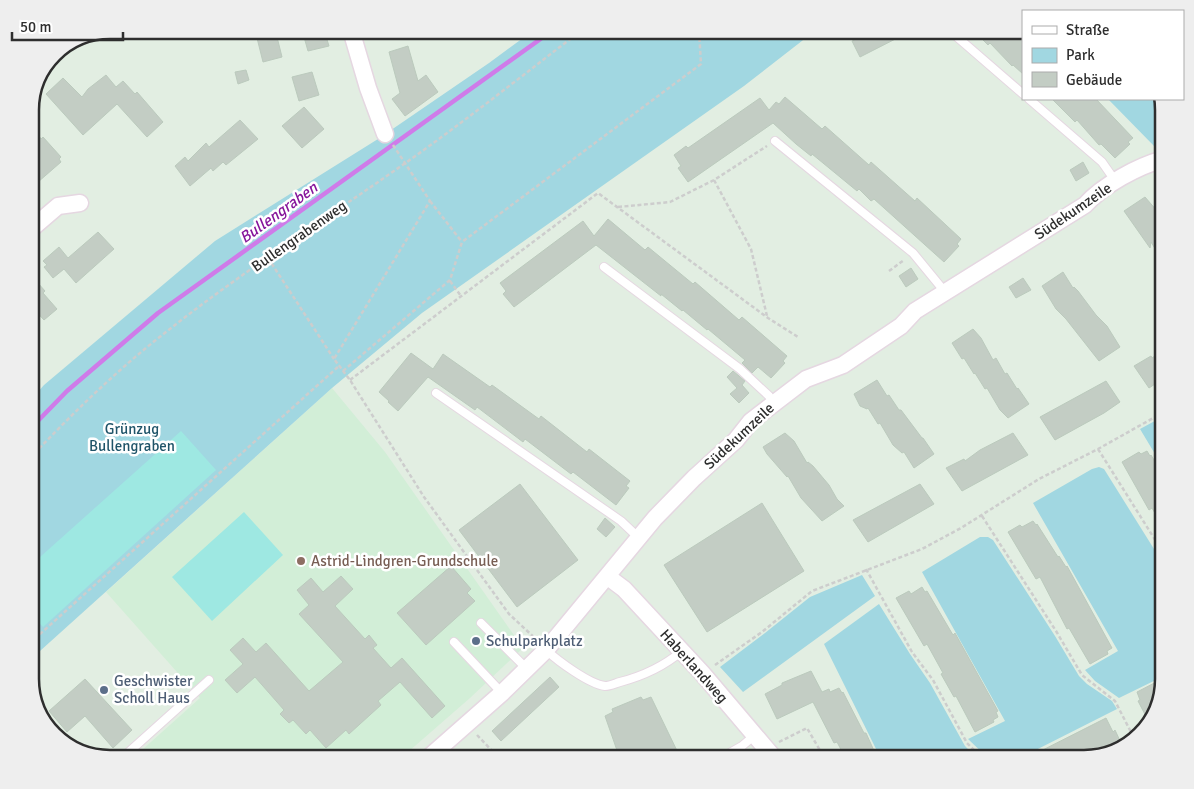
<svg xmlns="http://www.w3.org/2000/svg" width="1194" height="789" font-family="Signika,sans-serif">
	<rect width="100%" height="100%" fill="#e2eee2"/>
	<path fill="#d2eed7" d="M 332,388 L 385,452 L 523,648 L 470,698 L 400,759 L 132,759 L 200,698 L 106,592 Z"/>
	<path fill="#a1d7e1" d="M 534,30 L 816,30 L 744,86 L 422,313 L 332,388 L 30,660 L 30,401 L 44,385 L 215,241 L 378,139 L 489,63 Z
		M 1108,99 L 1162,99 L 1164,105 L 1164,140 L 1154,146 Z
		M 1164,416 L 1164,469 L 1140,429 Z
		M 1099,467 L 1104,469 L 1164,565 L 1164,676 L 1119,698 L 1095,681 L 1085,670 L 1118,651 L 1033,503 L 1092,469 Z
		M 980,537 L 988,537 L 993,540 L 1055,636 L 1079,676 L 1087,684 L 1112,701 L 1117,709 L 1018,759 L 989,759 L 968,739 L 1005,721 L 922,572 Z
		M 862,575 L 875,596 L 743,692 L 720,667 L 765,633 L 810,597 Z
		M 879,604 L 910,654 L 930,683 L 965,746 L 978,759 L 881,759 L 824,644 Z"/>
	<path fill="#9ee8e2" d="M 181,431 L 216,470 L 43,627 L 30,613 L 30,566 Z
		M 244,512 L 283,555 L 212,621 L 172,577 Z"/>
	<g fill="none" stroke-linecap="round" stroke-linejoin="round">
		<path stroke="#cf7be9" stroke-width="4.5" d="M 30,429 L 67,391 L 158,313 L 553,30"/>
	</g>
	<path fill="#c3cdc4" stroke="#bbcabd" d="M 302,30 L 324,30 L 329,46 L 308,51 Z
		M 850,30 L 913,30 L 860,57 L 852,41 L 855,40 Z
		M 973,30 L 1018,30 L 1023,35 L 1023,74 L 1013,65 L 1012,66 L 990,43 L 988,45 Z
		M 276,33 L 282,57 L 263,62 L 257,38 Z
		M 408,46 L 418,81 L 426,75 L 438,92 L 405,116 L 392,99 L 400,93 L 389,52 Z
		M 246,70 L 249,80 L 238,84 L 235,72 Z
		M 312,72 L 319,95 L 299,101 L 292,77 Z
		M 106,75 L 116,87 L 123,81 L 135,94 L 137,92 L 163,122 L 147,137 L 117,104 L 83,135 L 46,94 L 63,78 L 82,97 L 88,89 Z
		M 785,97 L 822,129 L 825,126 L 869,165 L 871,162 L 915,201 L 917,198 L 961,239 L 957,244 L 959,246 L 944,262 L 874,199 L 871,201 L 859,189 L 857,191 L 812,154 L 811,156 L 796,144 L 773,123 L 688,182 L 678,168 L 681,166 L 674,155 L 686,146 L 688,148 L 760,98 L 769,110 L 776,102 L 779,104 Z
		M 1052,99 L 1096,99 L 1133,138 L 1128,142 L 1130,144 L 1115,158 L 1101,144 L 1099,145 L 1077,120 L 1075,122 Z
		M 304,107 L 324,129 L 302,148 L 282,126 Z
		M 240,120 L 258,139 L 226,165 L 223,162 L 213,171 L 211,168 L 190,186 L 175,166 L 185,157 L 188,161 L 206,143 L 209,147 Z
		M 39,136 L 41,139 L 43,137 L 61,157 L 59,159 L 61,162 L 30,189 L 30,144 Z
		M 1083,162 L 1089,173 L 1076,181 L 1070,170 Z
		M 1145,197 L 1164,219 L 1164,263 L 1151,242 L 1150,248 L 1124,211 Z
		M 608,219 L 645,250 L 648,247 L 693,284 L 695,282 L 739,320 L 742,317 L 787,356 L 783,361 L 785,363 L 771,378 L 758,367 L 752,373 L 742,363 L 745,360 L 708,329 L 707,330 L 683,310 L 682,311 L 661,294 L 661,296 L 596,245 L 514,307 L 503,294 L 506,291 L 500,283 L 583,221 L 594,236 Z
		M 98,232 L 114,249 L 76,283 L 64,269 L 53,278 L 44,267 L 47,265 L 43,261 L 59,247 L 68,258 Z
		M 911,268 L 918,279 L 906,287 L 899,276 Z
		M 1063,272 L 1073,288 L 1074,287 L 1078,291 L 1096,315 L 1107,326 L 1120,347 L 1099,361 L 1066,319 L 1056,309 L 1042,286 Z
		M 30,274 L 45,291 L 43,293 L 57,309 L 44,320 L 30,305 Z
		M 1023,278 L 1031,290 L 1016,298 L 1009,287 Z
		M 973,329 L 981,338 L 993,360 L 996,358 L 1005,374 L 1007,373 L 1017,389 L 1018,388 L 1029,404 L 1008,418 L 1000,410 L 987,388 L 985,389 L 975,373 L 974,374 L 964,358 L 962,359 L 952,343 Z
		M 1164,350 L 1164,378 L 1149,388 L 1134,366 L 1151,356 L 1152,358 Z
		M 411,353 L 433,369 L 443,354 L 490,387 L 492,385 L 539,419 L 541,416 L 587,452 L 589,449 L 630,481 L 626,486 L 629,488 L 616,505 L 573,472 L 571,474 L 525,439 L 523,442 L 477,407 L 475,410 L 428,377 L 398,411 L 388,402 L 389,401 L 379,392 Z
		M 733,371 L 745,381 L 742,385 L 749,393 L 739,403 L 730,394 L 737,388 L 727,377 Z
		M 877,380 L 887,396 L 889,395 L 899,410 L 901,410 L 922,438 L 923,438 L 934,454 L 914,468 L 904,452 L 902,453 L 893,445 L 880,423 L 878,424 L 868,408 L 867,409 L 860,406 L 854,394 Z
		M 1106,381 L 1120,402 L 1104,413 L 1055,440 L 1040,417 Z
		M 785,433 L 794,441 L 807,463 L 808,462 L 813,466 L 829,485 L 837,499 L 844,506 L 822,521 L 801,498 L 788,476 L 787,477 L 767,454 L 763,447 Z
		M 1013,433 L 1028,455 L 962,491 L 946,468 L 964,459 L 965,461 L 980,450 Z
		M 1147,451 L 1150,456 L 1151,455 L 1164,477 L 1164,529 L 1152,508 L 1149,510 L 1122,462 L 1139,452 L 1141,454 Z
		M 520,484 L 578,560 L 517,607 L 459,530 Z
		M 920,484 L 934,504 L 868,542 L 853,520 Z
		M 762,503 L 804,571 L 707,632 L 664,565 Z
		M 605,518 L 615,527 L 606,537 L 597,529 Z
		M 1033,521 L 1036,525 L 1037,524 L 1058,557 L 1059,556 L 1066,567 L 1067,566 L 1112,648 L 1107,651 L 1108,654 L 1090,664 L 1069,628 L 1067,629 L 1040,577 L 1036,579 L 1008,532 L 1020,525 L 1022,527 Z
		M 451,566 L 471,589 L 467,593 L 475,601 L 426,645 L 397,613 Z
		M 341,576 L 353,589 L 335,606 L 365,639 L 369,635 L 377,645 L 373,648 L 391,668 L 402,658 L 445,706 L 432,718 L 400,682 L 378,701 L 381,705 L 349,734 L 346,730 L 326,748 L 310,730 L 306,734 L 293,720 L 289,723 L 280,714 L 284,710 L 255,677 L 237,693 L 225,680 L 243,664 L 230,650 L 243,638 L 256,652 L 266,643 L 309,691 L 343,662 L 299,614 L 309,605 L 297,590 L 311,578 L 323,592 Z
		M 922,587 L 925,592 L 927,591 L 953,635 L 955,633 L 998,711 L 996,712 L 998,717 L 993,720 L 994,722 L 975,732 L 956,696 L 954,697 L 941,674 L 943,673 L 927,644 L 924,646 L 896,598 L 909,591 L 911,594 Z
		M 811,671 L 822,692 L 829,689 L 830,692 L 839,688 L 842,693 L 843,692 L 864,733 L 866,733 L 875,753 L 874,753 L 876,759 L 846,759 L 837,742 L 834,743 L 813,702 L 777,719 L 765,694 L 782,685 L 782,683 Z
		M 550,677 L 559,687 L 501,741 L 492,731 Z
		M 1164,678 L 1151,723 L 1150,724 L 1138,701 L 1140,700 L 1137,692 Z
		M 85,679 L 132,730 L 113,748 L 85,716 L 67,732 L 49,711 Z
		M 641,697 L 643,700 L 651,697 L 681,759 L 620,759 L 605,716 L 613,712 L 612,709 Z
		M 1106,718 L 1113,732 L 1115,730 L 1121,743 L 1096,756 L 1084,759 L 1025,759 Z"/>
	<g fill="none" stroke-linecap="round" stroke-linejoin="round">
		<g stroke="#e5d7e1" stroke-width="10">
			<path id="lane" d="M 949,30 L 1023,94
				M 1029,99 L 1102,162 L 1116,182
				M 775,141 L 913,253 L 945,292
				M 604,267 L 740,369 L 769,396 L 774,403
				M 436,393 L 621,521 L 639,538
				M 481,623 L 527,669
				M 454,642 L 502,693
				M 546,650 C 558,661 589,684 605,686 C 610,686 616,683 620,682 C 643,676 663,667 682,651
				M 121,759 L 209,680
				M 719,759 L 742,746 L 755,735"/>
		</g>
		<g stroke="#e5d7e1" stroke-width="19">
			<path id="street" d="M 351,30 L 368,88 L 385,134
				M 30,230 L 58,206 L 80,203
				M 608,577 L 624,589 L 702,673 L 775,759
				M 427,759 L 502,693 L 546,650 L 655,518 L 694,478 L 736,440 L 751,421 L 806,379 L 843,365 L 901,326 L 915,311 L 1085,205 C 1103,185 1138,166 1164,159"/>
		</g>
		<path stroke="#cdcdcd" stroke-width="2.5" stroke-dasharray="4 2.5" stroke-linecap="butt" d="M 393,145 L 430,201 L 334,359 L 350,380 L 424,497 L 509,614 L 537,640
			M 714,180 L 751,249 L 767,316
			M 430,201 L 462,242
			M 618,207 L 670,202 L 714,180 L 767,146
			M 268,258 L 334,359
			M 889,271 L 904,260
			M 450,281 L 461,296
			M 343,371 L 450,280 L 462,242 L 701,64 L 699,30
			M 350,380 L 598,193 L 768,318 L 798,337
			M 1098,449 L 1164,554
			M 30,458 C 73,413 117,370 166,332 C 242,272 324,220 404,164 C 464,122 523,75 582,30
			M 982,516 L 1056,631 L 1082,675 L 1115,701 L 1134,738
			M 866,569 L 912,652 L 933,680 L 967,743 L 983,759
			M 30,643 L 339,366
			M 715,665 L 762,632 L 812,591 L 922,549 L 961,528 L 1039,479 L 1098,449 L 1164,412
			M 477,735 L 500,759
			M 779,742 L 807,728 L 825,759"/>
		<use href="#lane" stroke="#fff" stroke-width="8"/>
		<use href="#street" stroke="#fff" stroke-width="16"/>
	</g>
	<circle fill="#8d6e63" stroke="#fff" stroke-width="2" cx="301" cy="561" r="5"/>
	<g fill="#5c6f8a" stroke="#fff" stroke-width="2">
		<circle cx="476" cy="641" r="5"/>
		<circle cx="104" cy="690" r="5"/>
	</g>
	<g text-anchor="middle" stroke-width="5" stroke-linejoin="round" paint-order="stroke">
		<g font-size="15" fill="#2e2e2e" stroke="#fff">
			<text transform="translate(1073 211) rotate(-34)" y="5">Südekumzeile</text>
			<text transform="translate(299 236) rotate(-35)" y="5">Bullengrabenweg</text>
			<text transform="translate(739 436) rotate(-43)" y="5">Südekumzeile</text>
			<text transform="translate(694 666) rotate(48)" y="5">Haberlandweg</text>
		</g>
		<g font-size="15" fill="#1f5469" stroke="#fff">
			<text x="132" y="434">Grünzug<tspan x="132" dy="17">Bullengraben</tspan></text>
		</g>
		<g font-size="15" fill="#785e54" stroke="#fff" text-anchor="start">
			<text x="311" y="566">Astrid-Lindgren-Grundschule</text>
		</g>
		<g font-size="15" fill="#4e5e75" stroke="#fff" text-anchor="start">
			<text x="486" y="646">Schulparkplatz</text>
			<text x="114" y="686">Geschwister<tspan x="114" dy="17">Scholl Haus</tspan></text>
		</g>
		<g font-size="16" font-style="italic" fill="#86159b" stroke="#fff">
			<text transform="translate(278 212) rotate(-36)" y="6">Bullengraben</text>
		</g>
	</g>
	<path d="M0 0H1194V789H0ZM110 39H1084A71 71 0 0 1 1155 110V679A71 71 0 0 1 1084 750H110A71 71 0 0 1 39 679V110A71 71 0 0 1 110 39Z" fill="#eee" fill-rule="evenodd"/>
	<path fill="none" stroke="#2e2e2e" stroke-width="2.5" d="M110 39H1084A71 71 0 0 1 1155 110V679A71 71 0 0 1 1084 750H110A71 71 0 0 1 39 679V110A71 71 0 0 1 110 39Z"/>
	<rect x="1022" y="10" width="162" height="90" fill="#ffffff" stroke="#ababab"/>
	<rect x="1032" y="26" width="25" height="8" fill="#ffffff" stroke="#ababab"/>
	<text x="1066" y="35" font-size="15" fill="#2e2e2e">Straße</text>
	<rect x="1032" y="48" width="25" height="15" fill="#a1d7e1" stroke="#ababab"/>
	<text x="1066" y="60" font-size="15" fill="#2e2e2e">Park</text>
	<rect x="1032" y="72" width="25" height="15" fill="#c3cdc4" stroke="#ababab"/>
	<text x="1066" y="85" font-size="15" fill="#2e2e2e">Gebäude</text>
	<path d="M12 32v8h111v-8" fill="none" stroke="#2e2e2e" stroke-width="2.5"/>
	<text x="20" y="32" font-size="15" fill="#2e2e2e" stroke="#ffffff" stroke-width="4" paint-order="stroke">50 m</text>
</svg>
